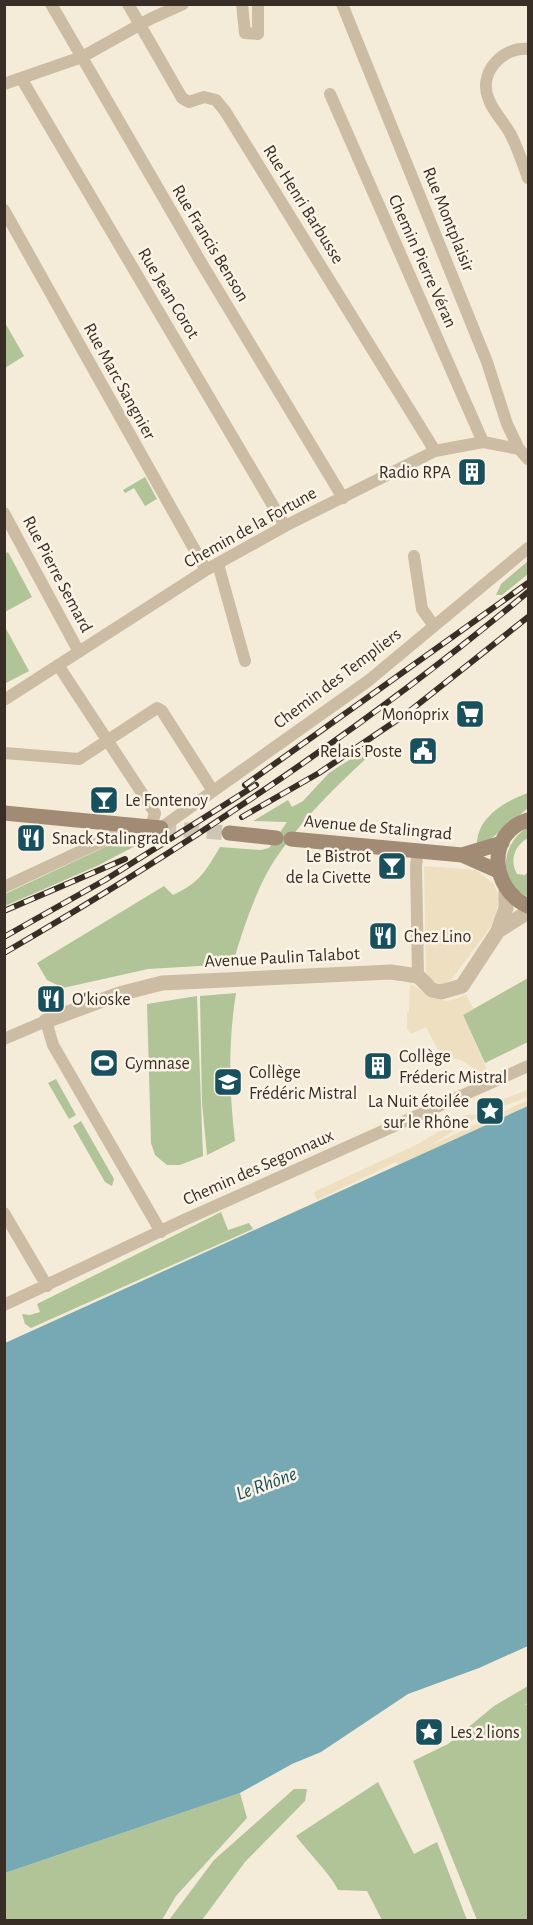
<svg xmlns="http://www.w3.org/2000/svg" width="533" height="1925" font-family="'Alegreya Sans',sans-serif">
	<rect width="100%" height="100%" fill="#f4ebd9"/>
	<path fill="#b0c498" d="M 4,321 L 24,356 L 5,368 L 4,368 Z
		M 145,477 L 157,499 L 145,506 L 134,488 L 125,493 L 123,490 Z
		M 8,552 L 32,597 L 5,612 L 5,554 Z
		M 528,561 L 528,574 L 502,595 L 496,595 L 501,584 Z
		M 4,625 L 29,671 L 6,683 L 4,679 Z
		M 371,746 L 374,750 L 371,754 C 335,787 301,820 274,861 C 257,887 241,934 233,964 L 148,969 L 63,988 L 47,980 L 37,963 L 164,886 L 173,895 C 200,882 205,872 220,847 L 261,850 L 269,848 L 287,822 L 253,821 L 288,800 L 292,807 L 303,801 L 329,773 Z
		M 528,793 L 528,808 L 487,842 L 477,846 C 476,818 505,801 528,793 Z
		M 528,827 L 528,838 C 515,845 509,860 517,874 L 525,875 L 528,872 L 528,897 C 496,883 501,843 528,827 Z
		M 124,838 L 143,842 L 97,866 L 5,906 L 5,894 Z
		M 528,978 L 528,1042 L 485,1063 L 463,1015 Z
		M 236,993 C 228,1043 229,1091 235,1141 L 207,1155 L 202,1103 L 200,996 Z
		M 197,996 L 203,1156 L 180,1165 L 167,1165 L 155,1155 L 151,1143 L 147,1004 Z
		M 56,1079 L 76,1115 L 69,1119 L 48,1083 Z
		M 81,1121 L 114,1179 L 112,1186 L 105,1182 L 73,1126 Z
		M 221,1212 L 228,1230 L 249,1223 L 253,1229 L 31,1328 L 25,1324 L 22,1314 L 30,1315 L 40,1312 L 37,1304 Z
		M 528,1686 L 528,1703 L 524,1705 L 528,1704 L 528,1920 L 477,1920 L 413,1761 L 448,1744 L 494,1706 Z
		M 378,1782 L 414,1854 L 437,1842 L 467,1920 L 382,1920 L 367,1891 L 338,1890 C 332,1876 307,1851 296,1836 Z
		M 294,1789 L 307,1789 L 305,1801 L 245,1862 L 202,1920 L 169,1920 L 214,1860 Z
		M 240,1793 L 247,1818 L 176,1896 L 162,1920 L 5,1920 L 5,1873 Z"/>
	<path fill="#eddfbf" d="M 424,866 L 476,870 L 494,884 L 499,897 L 495,921 L 451,980 L 442,985 L 429,978 L 426,971 Z
		M 410,984 L 440,1000 L 448,1001 L 466,995 L 474,1009 L 463,1015 L 491,1079 L 461,1060 L 441,1055 L 426,1027 L 411,1034 L 407,1029 L 407,1013 L 409,1012 Z
		M 528,1090 L 528,1097 L 485,1113 L 495,1102 Z
		M 528,1100 L 528,1106 L 398,1165 L 396,1162 L 317,1200 L 314,1192 L 418,1144 L 466,1115 L 483,1114 L 427,1147 Z"/>
	<path fill="#76a9b4" d="M 528,1106 L 528,1646 L 479,1668 L 408,1694 L 321,1752 L 292,1764 L 240,1793 L 5,1873 L 5,1343 Z"/>
	<g fill="none" stroke-linecap="round" stroke-linejoin="round">
		<path stroke="#cec5b5" stroke-width="15" stroke-dasharray="15 8" stroke-linecap="butt" d="M 161,828 L 229,833"/>
		<path stroke="#cdbca4" stroke-width="12" d="M 51,4 L 202,264 L 343,498
			M 128,4 L 182,98 L 189,102 L 204,97 L 216,100 L 225,111 L 435,451
			M 242,4 L 245,33 L 258,34 L 258,4
			M 342,4 L 487,362 L 507,424 L 519,449
			M 528,49 C 503,46 477,73 489,100 C 494,113 505,123 511,135 C 518,149 523,164 528,178
			M 21,78 L 285,526
			M 4,84 L 82,57 L 150,19 L 183,4
			M 330,94 L 483,442
			M 4,210 L 206,570
			M 4,513 L 79,652
			M 414,556 L 422,609 L 434,626
			M 218,564 L 245,661
			M 58,665 L 155,813 L 151,827
			M 4,700 L 206,570 L 285,526 L 435,451 L 483,442 L 519,449 L 528,459
			M 4,753 L 79,759 L 157,708 L 162,711 L 213,791
			M 161,828 L 368,681 L 528,548
			M 418,850 L 416,866 L 418,976
			M 4,887 L 107,839 L 122,825
			M 4,1039 L 46,1021 L 53,1045 L 161,1232
			M 4,1213 L 47,1286
			M 4,1305 L 184,1220 L 528,1066"/>
		<path stroke="#cdbca4" stroke-width="15" d="M 498,931 L 506,908 L 506,890
			M 46,1021 L 119,994 L 162,983 L 391,972 L 418,976 L 432,990 L 441,992 L 462,986 L 498,931 L 528,912"/>
		<path stroke="#a18b75" stroke-width="15" d="M 4,813 L 161,828
			M 528,820 C 485,833 491,890 528,906
			M 229,833 L 276,838
			M 291,839 L 462,855 L 498,871
			M 462,855 L 502,843"/>
		<g stroke="#382e26" stroke-width="6">
			<path id="rail" d="M 245,785 L 528,583
				M 242,817 L 319,773 L 406,714 L 528,617
				M 4,911 L 125,859
				M 4,937 L 105,880 L 256,785
				M 4,953 C 188,846 365,728 528,592"/>
		</g>
		<use href="#rail" stroke="#fbf4e6" stroke-width="4" stroke-dasharray="11" stroke-linecap="butt"/>
	</g>
	<defs>
		<g id="building-square" transform="scale(1.5)"><rect x="-9" y="-9" width="18" height="18" rx="4" fill="#18505d" stroke="#fbf4e6"/><path d="M-4-6H4V6H1V3H-1V6H-4ZM-2.5-4.3h1.7v1.8h-1.7ZM.8-4.3h1.7v1.8H.8ZM-2.5-1h1.7V.8h-1.7ZM.8-1h1.7V.8H.8Z" fill="#fff"/></g>
		<g id="supermarket-square" transform="scale(1.5)"><rect x="-9" y="-9" width="18" height="18" rx="4" fill="#18505d" stroke="#fbf4e6"/><path d="M-6-5.5h2.5l.6 2H6L4.5 2H-2.5L-4.4-4H-6ZM-1.5 3.2a1.3 1.3 0 1 0 .1 0ZM3 3.2a1.3 1.3 0 1 0 .1 0Z" fill="#fff"/></g>
		<g id="civic-square" transform="scale(1.5)"><rect x="-9" y="-9" width="18" height="18" rx="4" fill="#18505d" stroke="#fbf4e6"/><path d="M-.6-6.5H3V-4.5H.6V-3L4-1V1h2V6H-6V1h2V-1L-.6-3ZM-1.2 2.5V6h2.4V2.5Z" fill="#fff"/></g>
		<g id="bar-square" transform="scale(1.5)"><rect x="-9" y="-9" width="18" height="18" rx="4" fill="#18505d" stroke="#fbf4e6"/><path d="M-6-5H6L.8 .8V4.5H3.5V6h-7V4.5H-.8V.8Z" fill="#fff"/></g>
		<g id="restaurant-square" transform="scale(1.5)"><rect x="-9" y="-9" width="18" height="18" rx="4" fill="#18505d" stroke="#fbf4e6"/><path d="M-5-6h1v4h1v-4h1v4h1v-4h1v5L-1.5 .5V6h-2V.5L-5-1ZM5-6V6H3V1.5H1.5Q1.5-4 5-6Z" fill="#fff"/></g>
		<g id="stadium-square" transform="scale(1.5)"><rect x="-9" y="-9" width="18" height="18" rx="4" fill="#18505d" stroke="#fbf4e6"/><path d="M0-5a6.5 5 0 1 0 0 10a6.5 5 0 1 0 0-10ZM-3.5-1.8h7v3.6h-7Z" fill="#fff"/></g>
		<g id="school-square" transform="scale(1.5)"><rect x="-9" y="-9" width="18" height="18" rx="4" fill="#18505d" stroke="#fbf4e6"/><path d="M0-5L7-2L0 1L-7-2ZM-4 1L0 2.5L4 1V4Q0 6-4 4Z" fill="#fff"/></g>
		<g id="sight-square" transform="scale(1.5)"><rect x="-9" y="-9" width="18" height="18" rx="4" fill="#18505d" stroke="#fbf4e6"/><path d="M0-6L1.8-2.2L6-1.7L2.9 1.2L3.7 5.4L0 3.3L-3.7 5.4L-2.9 1.2L-6-1.7L-1.8-2.2Z" fill="#fff"/></g>
	</defs>
	<g fill-rule="evenodd">
		<use href="#building-square" x="472" y="472"/>
		<use href="#supermarket-square" x="470" y="714"/>
		<use href="#civic-square" x="423" y="751"/>
		<use href="#bar-square" x="104" y="800"/>
		<use href="#restaurant-square" x="31" y="838"/>
		<use href="#bar-square" x="392" y="866"/>
		<use href="#restaurant-square" x="383" y="936"/>
		<use href="#restaurant-square" x="51" y="999"/>
		<use href="#stadium-square" x="104" y="1063"/>
		<use href="#building-square" x="378" y="1066"/>
		<use href="#school-square" x="228" y="1082"/>
		<use href="#sight-square" x="490" y="1111"/>
		<use href="#sight-square" x="429" y="1732"/>
	</g>
	<g text-anchor="middle" stroke-width="5" stroke-linejoin="round" paint-order="stroke">
		<g font-size="18" fill="#382e26" stroke="#fbf4e6">
			<text transform="translate(304 204) rotate(58)" y="6">Rue Henri Barbusse</text>
			<text transform="translate(449 219) rotate(68)" y="6">Rue Montplaisir</text>
			<text transform="translate(211 243) rotate(59)" y="6">Rue Francis Benson</text>
			<text transform="translate(423 261) rotate(66)" y="6">Chemin Pierre Véran</text>
			<text transform="translate(169 293) rotate(59)" y="6">Rue Jean Corot</text>
			<text transform="translate(120 381) rotate(61)" y="6">Rue Marc Sangnier</text>
			<text transform="translate(250 527) rotate(-29)" y="6">Chemin de la Fortune</text>
			<text transform="translate(58 574) rotate(62)" y="6">Rue Pierre Semard</text>
			<text transform="translate(337 678) rotate(-37)" y="6">Chemin des Templiers</text>
			<text transform="translate(378 827) rotate(5)" y="6">Avenue de Stalingrad</text>
			<text transform="translate(282 957) rotate(-3)" y="6">Avenue Paulin Talabot</text>
			<text transform="translate(258 1167) rotate(-24)" y="6">Chemin des Segonnaux</text>
		</g>
		<g font-size="18" fill="#382e26" stroke="#fbf4e6" text-anchor="start">
			<text x="451" y="478" text-anchor="end">Radio RPA</text>
			<text x="449" y="720" text-anchor="end">Monoprix</text>
			<text x="402" y="757" text-anchor="end">Relais Poste</text>
			<text x="125" y="806">Le Fontenoy</text>
			<text x="52" y="844">Snack Stalingrad</text>
			<text x="371" y="862" text-anchor="end">Le Bistrot<tspan x="371" dy="21">de la Civette</tspan></text>
			<text x="404" y="942">Chez Lino</text>
			<text x="72" y="1005">O'kioske</text>
			<text x="399" y="1062">Collège<tspan x="399" dy="21">Fréderic Mistral</tspan></text>
			<text x="125" y="1069">Gymnase</text>
			<text x="249" y="1078">Collège<tspan x="249" dy="21">Frédéric Mistral</tspan></text>
			<text x="469" y="1107" text-anchor="end">La Nuit étoilée<tspan x="469" dy="21">sur le Rhône</tspan></text>
			<text x="450" y="1738">Les 2 lions</text>
		</g>
		<g font-size="20" font-style="italic" fill="#18505d" stroke="#fbf4e6">
			<text transform="translate(266 1483) rotate(-20)" y="7">Le Rhône</text>
		</g>
	</g>
	<rect width="533" height="1925" fill="none" stroke="#382e26" stroke-width="12"/>
</svg>
